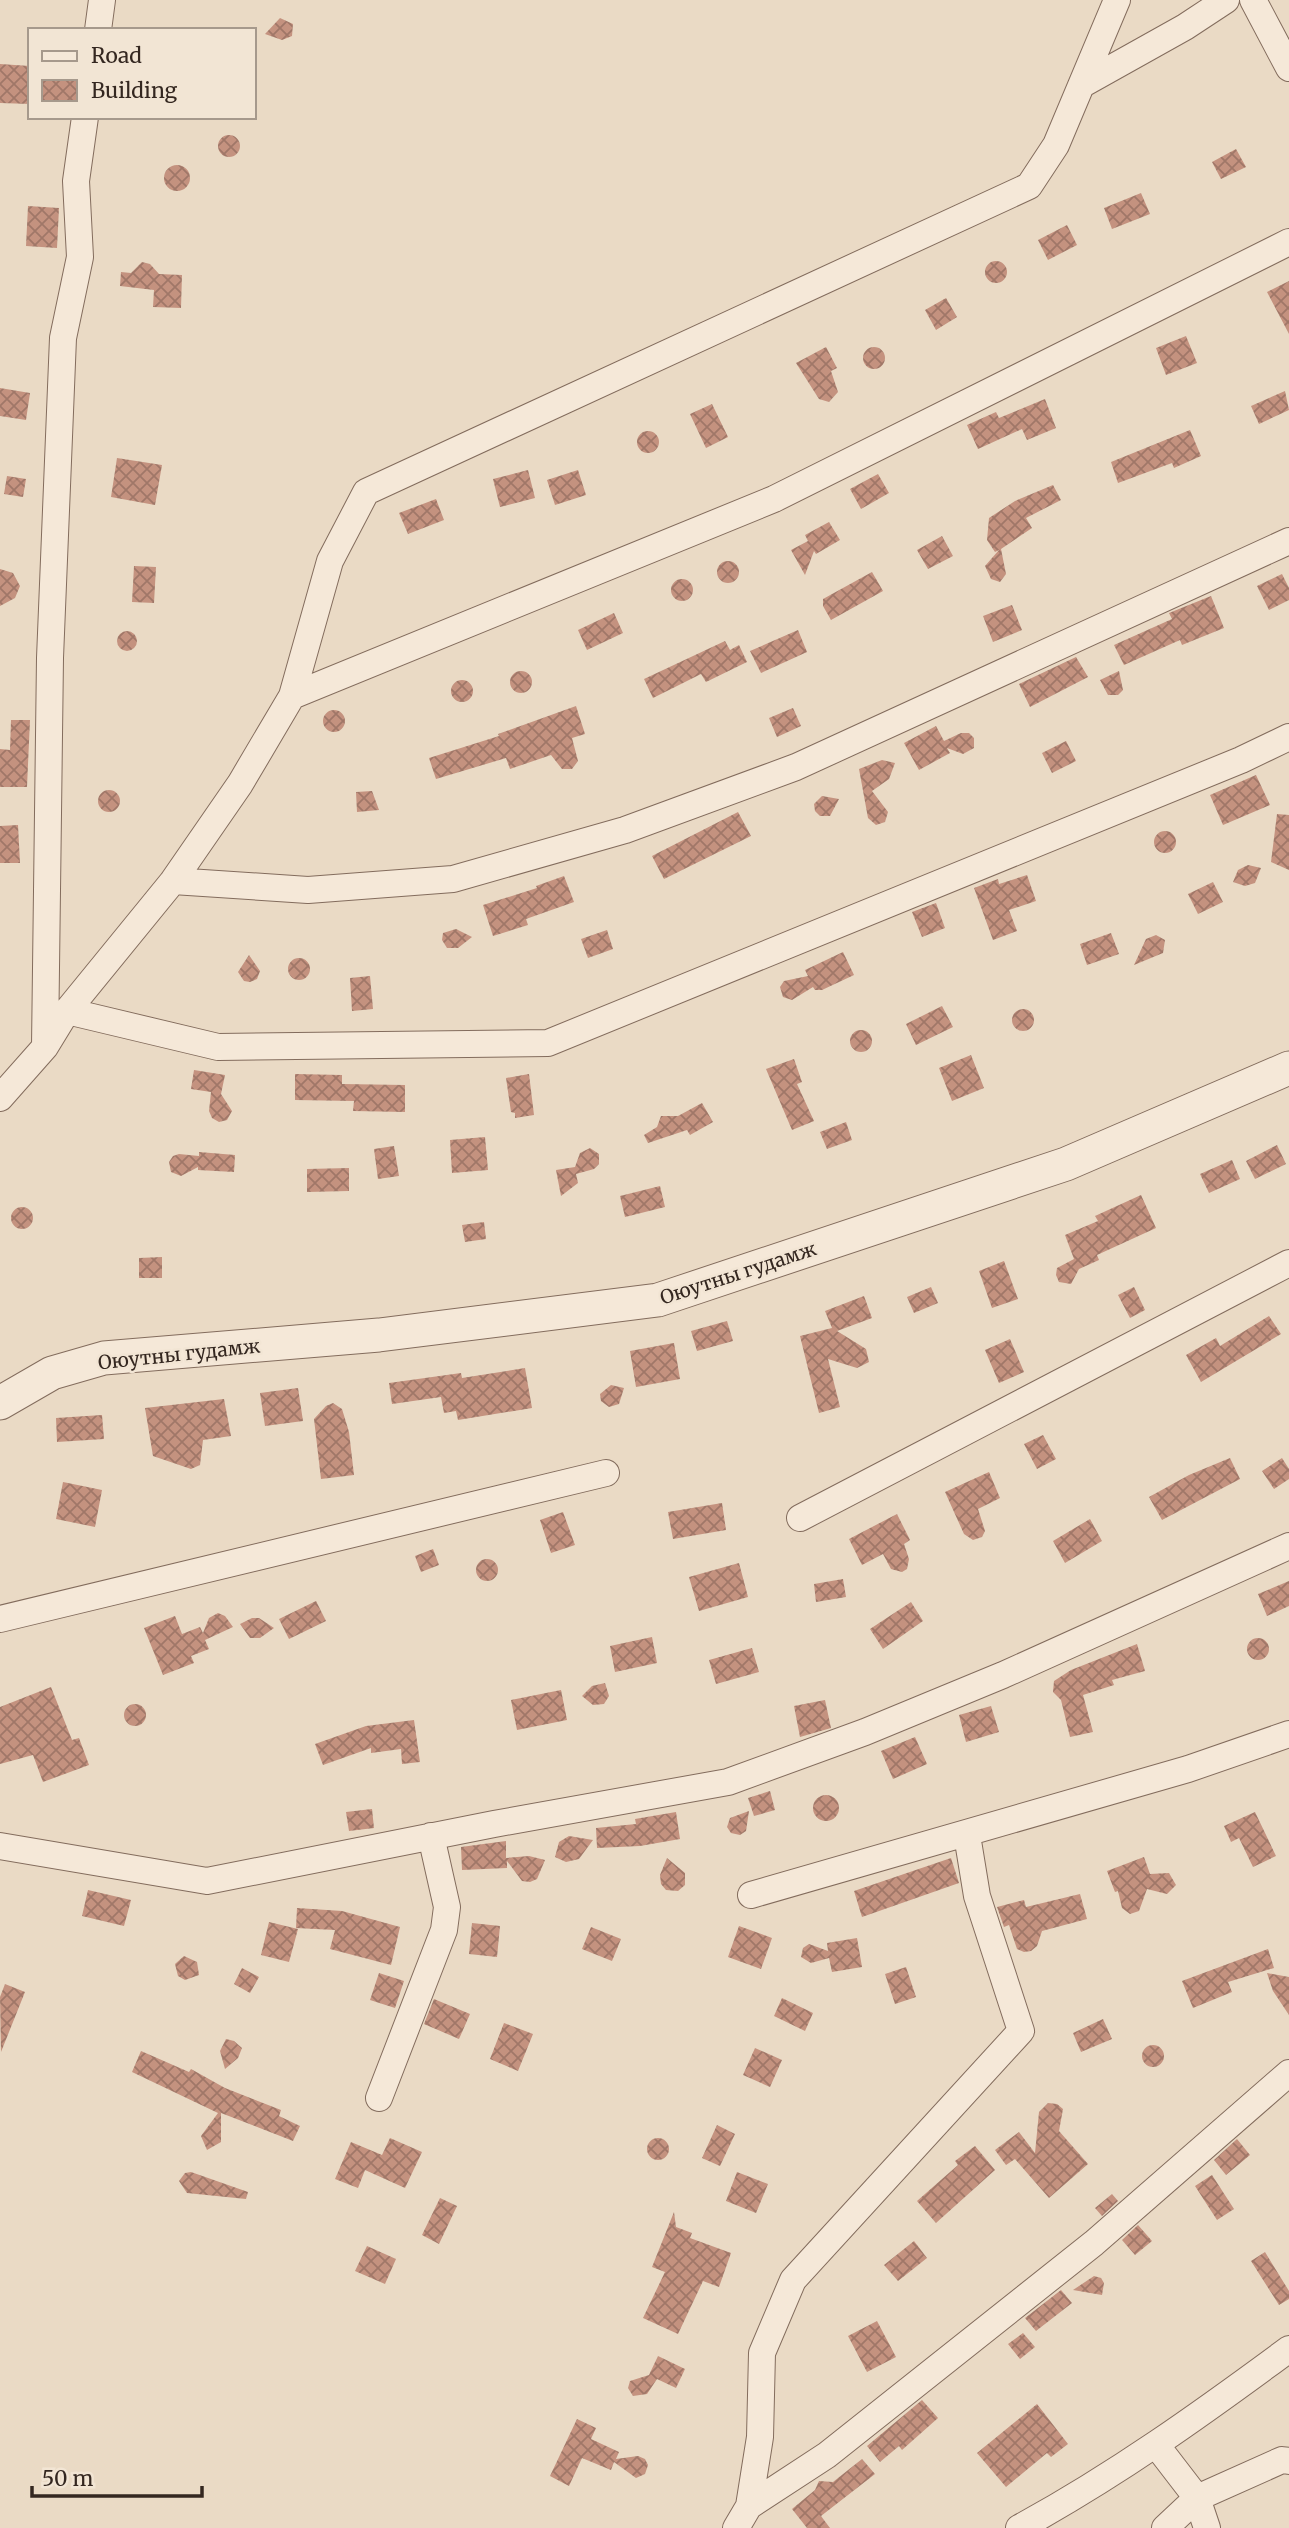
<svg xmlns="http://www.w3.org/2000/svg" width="1289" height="2528" font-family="Merriweather,serif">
	<defs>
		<pattern id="building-cross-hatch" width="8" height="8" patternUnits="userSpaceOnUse" patternTransform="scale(1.75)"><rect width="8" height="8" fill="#c4927f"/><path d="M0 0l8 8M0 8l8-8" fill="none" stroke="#a07768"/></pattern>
	</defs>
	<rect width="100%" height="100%" fill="#eadac5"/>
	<path fill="url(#building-cross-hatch)" d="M 280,18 L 293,24 L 292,36 L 282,40 L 265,34 Z
		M 0,64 L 30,66 L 30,104 L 0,103 Z
		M218 146a11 11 0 1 1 22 0a11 11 0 1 1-22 0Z
		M 1236,149 L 1246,167 L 1221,179 L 1212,162 Z
		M164 178a13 13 0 1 1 26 0a13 13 0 1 1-26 0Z
		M 1141,193 L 1150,214 L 1112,229 L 1104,208 Z
		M 28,206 L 59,208 L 57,248 L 26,246 Z
		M 1067,225 L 1077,245 L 1048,260 L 1038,240 Z
		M985 272a11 11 0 1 1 22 0a11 11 0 1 1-22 0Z
		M 142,262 L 150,264 L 159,274 L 182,275 L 181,308 L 153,307 L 154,290 L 120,286 L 121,272 L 131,273 Z
		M 1289,281 L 1289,334 L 1267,292 Z
		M 946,298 L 957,317 L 936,330 L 925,310 Z
		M 1186,336 L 1197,363 L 1166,375 L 1156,348 Z
		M 826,347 L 837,368 L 831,371 L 838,392 L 829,402 L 819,399 L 796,363 Z
		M863 358a11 11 0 1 1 22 0a11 11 0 1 1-22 0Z
		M 0,388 L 30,393 L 26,420 L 0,416 Z
		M 1285,391 L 1289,410 L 1259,424 L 1251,406 Z
		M 1045,399 L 1056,428 L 1027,440 L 1022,429 L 978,449 L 967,425 L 996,412 L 999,418 Z
		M 712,404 L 728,437 L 706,448 L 690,414 Z
		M 1190,430 L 1201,456 L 1174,468 L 1172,463 L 1118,483 L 1111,462 Z
		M637 442a11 11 0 1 1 22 0a11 11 0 1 1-22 0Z
		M 117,458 L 162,465 L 155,505 L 111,497 Z
		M 528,470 L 535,498 L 500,507 L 493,479 Z
		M 578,470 L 586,495 L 555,505 L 547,480 Z
		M 878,474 L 889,493 L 861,509 L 850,489 Z
		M 7,476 L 26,479 L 23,497 L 4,494 Z
		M 1053,485 L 1061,500 L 1026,518 L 1032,528 L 1001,549 L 1006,574 L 1000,582 L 991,579 L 985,566 L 999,550 L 995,552 L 987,540 L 989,518 L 1015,501 Z
		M 436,499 L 444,520 L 408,534 L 399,513 Z
		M 829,522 L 840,540 L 816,554 L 814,551 L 805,575 L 791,550 L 808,541 L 805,535 Z
		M 942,536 L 953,556 L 928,569 L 917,550 Z
		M717 572a11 11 0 1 1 22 0a11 11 0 1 1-22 0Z
		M 134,566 L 156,567 L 154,603 L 132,602 Z
		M 0,569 L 13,573 L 20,586 L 15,598 L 0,606 Z
		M 872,572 L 883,591 L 831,620 L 823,606 L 823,599 Z
		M 1282,574 L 1289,588 L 1289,600 L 1269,610 L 1257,586 Z
		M671 590a11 11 0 1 1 22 0a11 11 0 1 1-22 0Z
		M 1211,596 L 1224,628 L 1182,645 L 1180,640 L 1124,665 L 1114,645 L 1172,619 L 1169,613 Z
		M 1012,605 L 1022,630 L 993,642 L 983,616 Z
		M 614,613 L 623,633 L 587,650 L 578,630 Z
		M 798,630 L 807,652 L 761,673 L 750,651 Z
		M117 641a10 10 0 1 1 20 0a10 10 0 1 1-20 0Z
		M 725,641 L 730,650 L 739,645 L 747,662 L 706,682 L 701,674 L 653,698 L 644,679 Z
		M 1076,657 L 1088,677 L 1030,707 L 1019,684 Z
		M 1119,671 L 1123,690 L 1118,695 L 1108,695 L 1100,680 Z
		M510 682a11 11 0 1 1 22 0a11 11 0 1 1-22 0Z
		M451 691a11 11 0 1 1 22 0a11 11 0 1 1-22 0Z
		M 576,706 L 585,734 L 572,738 L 578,761 L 572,769 L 562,769 L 551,755 L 510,769 L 506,758 L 436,779 L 429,758 L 499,736 L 498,734 Z
		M 793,708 L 801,726 L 777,737 L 769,718 Z
		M323 721a11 11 0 1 1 22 0a11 11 0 1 1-22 0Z
		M 11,720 L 30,720 L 27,787 L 0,787 L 0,749 L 10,750 Z
		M 936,726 L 944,741 L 961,733 L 969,733 L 974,738 L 974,748 L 963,754 L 947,748 L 950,753 L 919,770 L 904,743 Z
		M 1066,741 L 1076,761 L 1052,773 L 1042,753 Z
		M 882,760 L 895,763 L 889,779 L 872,791 L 888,812 L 885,822 L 876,825 L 868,818 L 859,769 Z
		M 1256,775 L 1270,805 L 1223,825 L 1210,795 Z
		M98 801a11 11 0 1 1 22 0a11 11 0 1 1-22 0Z
		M 372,791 L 379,810 L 357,812 L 356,792 Z
		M 822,796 L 839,799 L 830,816 L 820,816 L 815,811 L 814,804 Z
		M 738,812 L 751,836 L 664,879 L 652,856 Z
		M 1277,814 L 1289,815 L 1289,870 L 1271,862 Z
		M 18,825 L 20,863 L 0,863 L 0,826 Z
		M1154 842a11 11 0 1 1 22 0a11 11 0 1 1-22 0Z
		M 1248,865 L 1261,868 L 1255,883 L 1245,886 L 1233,882 L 1238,870 Z
		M 1027,875 L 1036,901 L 1009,910 L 1017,931 L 993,940 L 974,888 L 998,879 L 999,884 Z
		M 564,876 L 574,902 L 526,919 L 528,925 L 493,936 L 483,905 L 537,888 L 536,886 Z
		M 1213,882 L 1223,902 L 1198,914 L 1188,894 Z
		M 936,903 L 945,928 L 922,937 L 912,912 Z
		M 456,929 L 472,937 L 458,948 L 447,948 L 442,940 L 443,933 Z
		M 607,930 L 613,949 L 588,958 L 581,939 Z
		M 1111,933 L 1119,954 L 1087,965 L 1080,944 Z
		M 1156,935 L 1165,940 L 1163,953 L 1134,965 L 1146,939 Z
		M 843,952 L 854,975 L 822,990 L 815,990 L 813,987 L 792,1000 L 783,997 L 780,987 L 784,981 L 808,976 L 805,970 Z
		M 249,955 L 260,971 L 257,979 L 250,982 L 244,981 L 238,972 Z
		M288 969a11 11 0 1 1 22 0a11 11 0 1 1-22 0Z
		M 370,976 L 373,1009 L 352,1011 L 350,978 Z
		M 942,1006 L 953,1027 L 916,1045 L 906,1024 Z
		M1012 1020a11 11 0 1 1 22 0a11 11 0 1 1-22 0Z
		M850 1041a11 11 0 1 1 22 0a11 11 0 1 1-22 0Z
		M 971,1055 L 984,1088 L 952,1101 L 939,1068 Z
		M 794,1059 L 802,1082 L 797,1084 L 814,1121 L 792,1130 L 766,1069 Z
		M 194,1070 L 225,1075 L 221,1094 L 232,1111 L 227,1120 L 219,1122 L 212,1118 L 209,1111 L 211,1092 L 191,1089 Z
		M 295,1074 L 342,1075 L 342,1084 L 405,1085 L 405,1112 L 353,1111 L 354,1101 L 295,1100 Z
		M 529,1074 L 534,1115 L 515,1118 L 515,1113 L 511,1112 L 506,1078 Z
		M 702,1103 L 713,1122 L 690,1135 L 687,1130 L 648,1143 L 644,1135 L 657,1127 L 661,1116 L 678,1116 Z
		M 846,1122 L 852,1140 L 827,1149 L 820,1132 Z
		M 485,1137 L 488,1170 L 452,1173 L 450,1140 Z
		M 1277,1145 L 1286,1164 L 1255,1179 L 1246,1161 Z
		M 394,1146 L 399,1176 L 378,1179 L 374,1149 Z
		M 590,1148 L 599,1154 L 599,1164 L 594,1169 L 576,1174 L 578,1183 L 561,1196 L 556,1170 L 575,1167 L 580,1153 Z
		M 199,1152 L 235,1155 L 234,1172 L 198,1170 L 198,1167 L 181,1176 L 171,1172 L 169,1162 L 173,1156 L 179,1154 L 199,1156 Z
		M 1232,1160 L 1240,1179 L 1209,1193 L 1200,1174 Z
		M 349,1168 L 349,1191 L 307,1192 L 307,1169 Z
		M 660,1186 L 665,1207 L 625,1217 L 620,1196 Z
		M 1141,1195 L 1156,1228 L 1097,1255 L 1099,1260 L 1079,1269 L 1071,1284 L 1059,1282 L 1056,1275 L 1057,1268 L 1074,1259 L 1065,1235 L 1098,1221 L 1095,1216 Z
		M11 1218a11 11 0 1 1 22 0a11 11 0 1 1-22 0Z
		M 484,1222 L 486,1239 L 465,1242 L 462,1225 Z
		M 162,1257 L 162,1278 L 139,1278 L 139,1258 Z
		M 1004,1261 L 1018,1299 L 992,1308 L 979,1271 Z
		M 931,1287 L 938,1303 L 914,1313 L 907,1297 Z
		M 1134,1287 L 1145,1310 L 1130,1318 L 1118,1295 Z
		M 864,1296 L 872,1318 L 837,1331 L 866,1349 L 869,1362 L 857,1368 L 828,1359 L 840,1407 L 819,1413 L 800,1336 L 832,1328 L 825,1311 Z
		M 1269,1316 L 1281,1334 L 1201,1382 L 1186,1355 L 1216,1338 L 1220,1346 Z
		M 727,1321 L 733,1341 L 697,1351 L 691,1331 Z
		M 1010,1339 L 1024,1372 L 999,1383 L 985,1350 Z
		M 674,1343 L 680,1379 L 636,1387 L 630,1351 Z
		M 525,1368 L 532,1408 L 458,1420 L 456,1411 L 444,1413 L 441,1397 L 392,1404 L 389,1383 L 461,1373 L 462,1378 Z
		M 611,1385 L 624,1388 L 619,1404 L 609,1407 L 601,1401 L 600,1394 Z
		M 298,1388 L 303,1421 L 265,1426 L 260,1393 Z
		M 224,1399 L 231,1436 L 203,1440 L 200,1465 L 191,1469 L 153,1456 L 145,1408 Z
		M 333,1403 L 342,1409 L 349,1432 L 354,1475 L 321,1479 L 314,1419 L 326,1406 Z
		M 102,1415 L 104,1439 L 57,1442 L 56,1418 Z
		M 1043,1435 L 1056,1459 L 1037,1469 L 1024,1444 Z
		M 1230,1458 L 1240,1479 L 1162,1520 L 1149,1497 L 1189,1475 Z
		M 1282,1458 L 1289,1469 L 1289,1479 L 1274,1489 L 1262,1471 Z
		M 989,1472 L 1000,1498 L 978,1509 L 985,1531 L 982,1537 L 973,1540 L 964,1534 L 945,1492 Z
		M 63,1482 L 102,1490 L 95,1527 L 56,1519 Z
		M 722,1503 L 726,1530 L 673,1539 L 668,1512 Z
		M 563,1512 L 575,1545 L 551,1553 L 540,1520 Z
		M 897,1514 L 910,1540 L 904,1544 L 909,1559 L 907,1569 L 902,1572 L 891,1569 L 883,1554 L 862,1565 L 849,1539 Z
		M 1090,1519 L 1102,1541 L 1065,1563 L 1053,1541 Z
		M 433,1549 L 439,1565 L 421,1572 L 415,1556 Z
		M476 1570a11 11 0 1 1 22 0a11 11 0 1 1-22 0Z
		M 739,1563 L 748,1597 L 699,1611 L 689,1577 Z
		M 843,1579 L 846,1597 L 816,1602 L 814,1584 Z
		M 1289,1581 L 1289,1606 L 1267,1616 L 1258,1594 Z
		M 316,1601 L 326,1621 L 289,1639 L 279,1619 Z
		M 911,1602 L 923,1621 L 883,1649 L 870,1629 Z
		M 218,1613 L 225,1616 L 233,1627 L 205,1640 L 209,1649 L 191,1656 L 194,1663 L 163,1675 L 144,1628 L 175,1616 L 182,1634 L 200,1627 L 203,1633 L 209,1618 Z
		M 252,1618 L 259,1618 L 274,1628 L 260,1638 L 250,1638 L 240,1624 Z
		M 652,1637 L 657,1663 L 615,1672 L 610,1646 Z
		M1247 1649a11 11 0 1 1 22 0a11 11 0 1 1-22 0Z
		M 1137,1644 L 1145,1671 L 1112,1680 L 1114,1685 L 1083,1695 L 1093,1732 L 1070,1737 L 1061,1700 L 1053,1692 L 1054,1681 L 1071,1670 Z
		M 752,1648 L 759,1672 L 716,1684 L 709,1660 Z
		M 605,1683 L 609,1696 L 604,1704 L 593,1705 L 582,1696 L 592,1686 Z
		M 51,1687 L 72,1740 L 79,1738 L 89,1765 L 43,1782 L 33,1755 L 0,1764 L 0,1707 Z
		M 561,1690 L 567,1720 L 517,1730 L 511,1700 Z
		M 825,1700 L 831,1728 L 800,1737 L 794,1706 Z
		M124 1715a11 11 0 1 1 22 0a11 11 0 1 1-22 0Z
		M 991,1706 L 999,1732 L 966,1742 L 959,1715 Z
		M 414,1720 L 420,1762 L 402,1764 L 401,1749 L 371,1753 L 371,1748 L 323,1765 L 315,1744 L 366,1726 Z
		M 915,1737 L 927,1764 L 893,1779 L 881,1751 Z
		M 770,1791 L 775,1810 L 754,1816 L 748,1798 Z
		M813 1808a13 13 0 1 1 26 0a13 13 0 1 1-26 0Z
		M 372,1809 L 374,1828 L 349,1831 L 346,1812 Z
		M 749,1811 L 746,1831 L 740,1835 L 731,1833 L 727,1827 L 730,1818 Z
		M 676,1812 L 680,1839 L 640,1846 L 597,1848 L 596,1828 L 636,1824 L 635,1819 Z
		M 1255,1812 L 1276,1856 L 1253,1867 L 1239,1838 L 1231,1842 L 1224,1826 Z
		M 569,1836 L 593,1840 L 579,1859 L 566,1862 L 555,1857 L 559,1842 Z
		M 506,1841 L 506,1858 L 529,1856 L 545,1860 L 537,1879 L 530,1882 L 522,1881 L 507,1861 L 507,1868 L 462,1870 L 461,1847 Z
		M 1144,1857 L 1150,1874 L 1169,1873 L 1176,1885 L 1167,1894 L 1147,1889 L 1139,1911 L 1130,1914 L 1122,1908 L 1118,1891 L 1115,1892 L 1107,1871 Z
		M 667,1858 L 685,1873 L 685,1885 L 678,1891 L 666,1890 L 661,1884 L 660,1875 Z
		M 951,1858 L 959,1883 L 862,1917 L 854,1891 Z
		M 88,1890 L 131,1900 L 124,1926 L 82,1916 Z
		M 1080,1894 L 1087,1919 L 1042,1931 L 1037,1946 L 1031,1951 L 1024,1952 L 1017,1949 L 1009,1925 L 1004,1927 L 997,1907 L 1024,1900 L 1026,1907 Z
		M 297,1908 L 342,1911 L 400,1927 L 391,1965 L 330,1949 L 335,1930 L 296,1928 Z
		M 269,1922 L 298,1929 L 289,1962 L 261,1955 Z
		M 472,1923 L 500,1926 L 497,1957 L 469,1954 Z
		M 739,1926 L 772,1938 L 761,1969 L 728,1957 Z
		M 591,1927 L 621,1939 L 612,1961 L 582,1949 Z
		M 857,1938 L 862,1967 L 832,1972 L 829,1958 L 811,1963 L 801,1957 L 803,1948 L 809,1944 L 828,1951 L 827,1943 Z
		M 1268,1949 L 1274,1968 L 1228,1982 L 1232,1992 L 1193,2008 L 1182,1981 Z
		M 184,1956 L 197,1962 L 199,1975 L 185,1980 L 178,1976 L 175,1964 Z
		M 906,1967 L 916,1997 L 895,2004 L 885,1974 Z
		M 242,1968 L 259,1977 L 250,1993 L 234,1984 Z
		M 379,1973 L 404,1981 L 395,2008 L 370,2000 Z
		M 1267,1973 L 1289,1977 L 1289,2015 L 1273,1991 Z
		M 5,1984 L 25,1992 L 1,2052 L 0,1997 Z
		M 782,1998 L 813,2013 L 805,2031 L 774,2016 Z
		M 434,1999 L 470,2014 L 459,2039 L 424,2024 Z
		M 1103,2019 L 1112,2039 L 1081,2052 L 1073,2033 Z
		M 504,2023 L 533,2034 L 518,2071 L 490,2059 Z
		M 226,2039 L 234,2041 L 242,2048 L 238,2058 L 225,2069 L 220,2051 Z
		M1142 2056a11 11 0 1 1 22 0a11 11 0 1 1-22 0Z
		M 755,2048 L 782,2060 L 770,2087 L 743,2075 Z
		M 141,2051 L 189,2072 L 191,2069 L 225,2088 L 281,2110 L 279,2116 L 300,2126 L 293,2141 L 221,2113 L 221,2142 L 207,2150 L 201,2136 L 218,2113 L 132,2072 Z
		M 1048,2103 L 1057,2104 L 1063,2109 L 1059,2131 L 1088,2164 L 1049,2198 L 1015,2159 L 1006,2165 L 995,2150 L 1019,2132 L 1035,2153 L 1039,2112 Z
		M 717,2125 L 735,2134 L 720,2166 L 702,2158 Z
		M 390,2138 L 422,2152 L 405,2188 L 365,2170 L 358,2188 L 335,2179 L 351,2142 L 382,2155 Z
		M647 2149a11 11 0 1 1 22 0a11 11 0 1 1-22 0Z
		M 1237,2139 L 1250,2155 L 1226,2175 L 1214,2160 Z
		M 975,2146 L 995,2170 L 936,2223 L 917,2201 L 958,2165 L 955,2161 Z
		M 191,2172 L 248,2192 L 246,2199 L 187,2193 L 179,2181 L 185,2173 Z
		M 737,2172 L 768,2184 L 756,2213 L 726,2201 Z
		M 1212,2175 L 1234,2209 L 1217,2220 L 1195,2186 Z
		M 1112,2194 L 1118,2201 L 1102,2216 L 1095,2208 Z
		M 440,2198 L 457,2206 L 439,2244 L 422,2235 Z
		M 674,2212 L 676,2227 L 692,2233 L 690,2238 L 731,2253 L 719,2287 L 703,2281 L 678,2334 L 643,2318 L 665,2272 L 652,2267 Z
		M 1138,2225 L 1152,2241 L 1135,2255 L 1122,2240 Z
		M 914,2241 L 927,2258 L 898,2281 L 884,2265 Z
		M 367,2246 L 396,2259 L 385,2284 L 355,2271 Z
		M 1265,2252 L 1289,2291 L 1289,2299 L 1279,2305 L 1251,2261 Z
		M 1094,2276 L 1101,2278 L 1104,2283 L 1102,2295 L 1073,2290 Z
		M 1061,2290 L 1072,2303 L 1036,2331 L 1025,2318 Z
		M 877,2321 L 896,2357 L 867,2372 L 848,2336 Z
		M 1023,2333 L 1035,2347 L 1020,2359 L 1008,2344 Z
		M 658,2356 L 685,2369 L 676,2388 L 657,2379 L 647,2394 L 633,2396 L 628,2388 L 630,2381 L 649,2375 Z
		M 922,2400 L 938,2418 L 902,2450 L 899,2446 L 880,2462 L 867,2446 Z
		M 1037,2404 L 1068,2444 L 1051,2457 L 1047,2453 L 1006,2487 L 977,2453 Z
		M 577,2419 L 596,2428 L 591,2439 L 619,2452 L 616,2459 L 638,2456 L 645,2459 L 648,2465 L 645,2474 L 636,2478 L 614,2462 L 611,2470 L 582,2458 L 569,2486 L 550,2476 Z
		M 862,2459 L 875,2474 L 821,2516 L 830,2528 L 807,2528 L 792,2509 L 815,2490 L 819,2481 L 833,2482 Z"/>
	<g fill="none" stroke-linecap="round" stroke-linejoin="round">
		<g stroke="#836c5d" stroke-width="28">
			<path id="minor" d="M 1253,0 L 1289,68
				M 98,30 L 102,0
				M 1083,84 L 1185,27 L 1226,0
				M 292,696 L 330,561 L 366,492 L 1029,186 L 1056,145 L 1117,0
				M 173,881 L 308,890 L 453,879 L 625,830 L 796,767 L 1289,541
				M 67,1011 L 218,1047 L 548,1043 L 1241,760 L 1289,737
				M 45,1046 L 50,658 L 63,338 L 80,257 L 76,181 L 85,117
				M 0,1098 L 45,1047 L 67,1011 L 173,881 L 240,784 L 292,696 L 774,499 L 1289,242
				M 800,1518 L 1289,1263
				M 0,1619 L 606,1473
				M 0,1846 L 207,1881 L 494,1824 L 728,1782 L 865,1732 L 1003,1675 L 1289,1546
				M 751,1895 L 1188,1769 L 1289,1734
				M 379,2098 L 444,1930 L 447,1907 L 431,1836
				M 1157,2446 L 1197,2498 L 1282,2460 L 1289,2461
				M 749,2506 L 760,2437 L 762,2353 L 793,2280 L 1021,2031 L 977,1896 L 967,1835
				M 736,2528 L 749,2506 L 827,2455 L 1094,2243 L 1289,2073
				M 1019,2528 C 1116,2475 1201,2414 1289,2349
				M 1165,2528 L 1197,2498 L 1207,2528"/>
		</g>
		<g stroke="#836c5d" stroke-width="35">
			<path id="tertiary" d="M 0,1403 L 52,1373 L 104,1358 L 379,1335 L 658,1300 L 1066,1164 L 1289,1068"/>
		</g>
		<use href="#minor" stroke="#f5e8d8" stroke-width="26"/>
		<use href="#tertiary" stroke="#f5e8d8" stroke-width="33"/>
	</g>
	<g text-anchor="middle" stroke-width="5" stroke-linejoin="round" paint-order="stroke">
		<g font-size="19" fill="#342720" stroke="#f2e5d4">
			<text transform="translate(738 1273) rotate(-18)" y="7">Оюутны гудамж</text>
			<text transform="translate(179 1354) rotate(-6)" y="7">Оюутны гудамж</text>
		</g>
	</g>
	<rect x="28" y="28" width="228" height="91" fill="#f2e5d4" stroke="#a6998c" stroke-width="2"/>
	<rect x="42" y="51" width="35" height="10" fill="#f5e8d8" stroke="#a6998c" stroke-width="2"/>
	<text x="91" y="63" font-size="21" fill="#342720">Road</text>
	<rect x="42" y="80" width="35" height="21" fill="url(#building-cross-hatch)" stroke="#a6998c" stroke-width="2"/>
	<text x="91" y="98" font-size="21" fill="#342720">Building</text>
	<path d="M32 2486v10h170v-10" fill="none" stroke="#342720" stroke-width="3.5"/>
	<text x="42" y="2486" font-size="21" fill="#342720" stroke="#f2e5d4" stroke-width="5" paint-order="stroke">50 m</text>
</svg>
